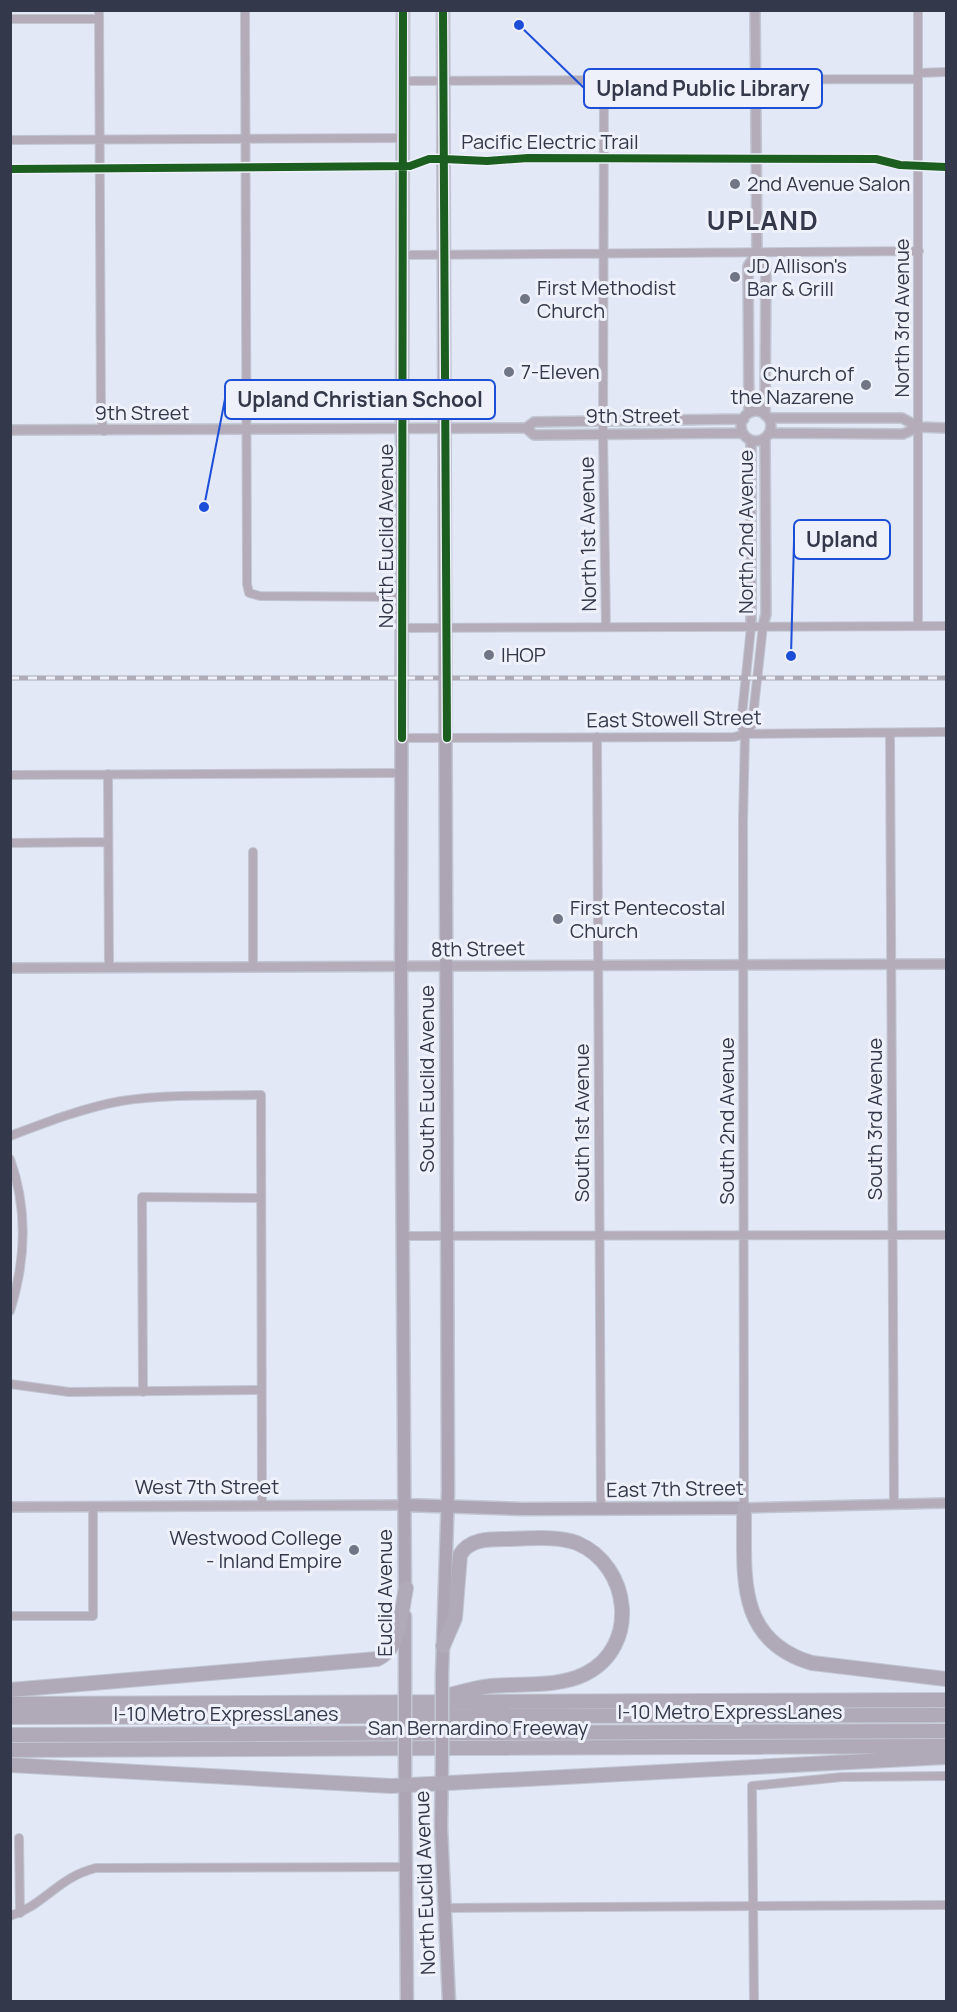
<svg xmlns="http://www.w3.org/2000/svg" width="957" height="2012" font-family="Manrope,sans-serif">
	<rect width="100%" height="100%" fill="#e3e8f7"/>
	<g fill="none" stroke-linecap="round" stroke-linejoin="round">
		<g stroke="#c1c6d3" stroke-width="10">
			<path id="minor" d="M 99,10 L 101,417 L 104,431
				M 245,10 L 247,584 L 249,593 L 260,596 L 402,597
				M 918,10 L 918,626
				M 10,19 L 99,19
				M 918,73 L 946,72
				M 604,80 L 603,435 L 606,627
				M 403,81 L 918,79
				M 10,140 L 404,138
				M 405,255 L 919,251
				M 402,628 L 946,626
				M 890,733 L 894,1504
				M 745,734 L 752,725 L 763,626
				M 597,737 L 601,1510
				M 402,738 L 734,737 L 745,734 L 946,732
				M 108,774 L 109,967
				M 10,775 L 401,773
				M 10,843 L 108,842
				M 253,852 L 253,967
				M 10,1136 C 47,1122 83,1108 121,1101 C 167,1094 214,1096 261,1095 L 262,1505
				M 10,1159 C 28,1209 26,1260 10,1311
				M 404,1236 L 946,1235
				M 10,1384 L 69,1392 L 261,1390
				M 143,1392 L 142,1197 L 261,1198
				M 744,1508 L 743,821 L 745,734 L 741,724 L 751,627
				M 10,1616 L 93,1616 L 93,1506
				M 19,1838 L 20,1913
				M 445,1908 L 946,1905
				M 10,1916 C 45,1905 58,1877 96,1868 L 406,1867
				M 754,2002 L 752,1786 L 842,1777 L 946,1776"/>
		</g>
		<g stroke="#c1c6d3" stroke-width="12">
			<path id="tertiary" d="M 757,253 L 766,265 L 765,415
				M741 426a15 15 0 1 1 30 0a15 15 0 1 1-30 0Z
				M 749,413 L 748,266 L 757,253 L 755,10
				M 768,418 L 902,418 L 919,427
				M 526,428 L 534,435 L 743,433
				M 10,430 L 505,428 L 526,428 L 534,422 L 744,419
				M 769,433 L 903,434 L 919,427 L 946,428
				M 751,440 L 751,627
				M 763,626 L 766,614 L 765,438
				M 10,968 L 946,964
				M 10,1507 L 404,1505
				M 744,1508 L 946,1503"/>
		</g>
		<g stroke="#c1c6d3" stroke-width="15">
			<path id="primary" d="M 403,10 L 401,980 L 405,1596
				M 404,1505 L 522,1509 L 744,1508
				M 405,1675 L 405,1616
				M 442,1675 L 448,1492 L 443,10
				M 442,1763 L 441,1827 L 449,2002
				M 405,1765 L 407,2002"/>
		</g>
		<g stroke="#c1c6d3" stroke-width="16">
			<path id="motorway" d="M 744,1508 C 745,1573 734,1640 812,1663 L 946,1679
				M 10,1690 L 377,1659 C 401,1649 401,1611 406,1588
				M 442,1697 C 458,1693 474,1688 491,1686 C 521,1683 556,1688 585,1674 C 640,1647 631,1566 577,1543 C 556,1535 527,1539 505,1539 C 489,1539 469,1539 460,1555 L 455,1618 L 443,1646
				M 10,1704 L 946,1700
				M 10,1717 L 946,1715
				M 10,1735 L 946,1731
				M 10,1750 L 946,1746
				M 10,1765 L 391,1786 L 946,1757"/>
		</g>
		<use href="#minor" stroke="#b4acb8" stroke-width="8"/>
		<use href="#tertiary" stroke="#b4acb8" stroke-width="9"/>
		<use href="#primary" stroke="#ada5b3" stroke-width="12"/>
		<use href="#motorway" stroke="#b0aab8" stroke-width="14"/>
		<g stroke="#b0acb7" stroke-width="5">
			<path id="rail" d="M 10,678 L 946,678"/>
		</g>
		<use href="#rail" stroke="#eef1fa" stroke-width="3" stroke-dasharray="9" stroke-linecap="butt"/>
		<g stroke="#c1c6d3" stroke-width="15" stroke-linecap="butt">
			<path id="primary-bridge" d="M 442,1763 L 442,1675
				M 405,1765 L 405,1675"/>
		</g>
		<use href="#primary-bridge" stroke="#ada5b3" stroke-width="12"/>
		<g stroke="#eef1fa" stroke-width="11">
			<path id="cycleway" d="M 443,10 L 447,738
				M 10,169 L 410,166 L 429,159 L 444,159 L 487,161 L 528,158 L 876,159 L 900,165 L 946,167
				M 402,738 L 403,10"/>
		</g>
		<use href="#cycleway" stroke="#1b5e20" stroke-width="8"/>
	</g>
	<g fill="#717687" stroke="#eef1fa" stroke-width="2">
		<circle cx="735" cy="184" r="6"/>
		<circle cx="735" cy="277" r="6"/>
		<circle cx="525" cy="299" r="6"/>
		<circle cx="509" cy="372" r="6"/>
		<circle cx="866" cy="385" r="6"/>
		<circle cx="489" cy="655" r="6"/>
		<circle cx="558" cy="919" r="6"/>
		<circle cx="354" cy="1550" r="6"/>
	</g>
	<g text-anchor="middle" stroke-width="6" stroke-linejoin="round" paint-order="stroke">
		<g font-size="20" fill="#33384a" stroke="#eef1fa">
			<text x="550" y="149">Pacific Electric Trail</text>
			<text transform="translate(902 318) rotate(-90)" y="7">North 3rd Avenue</text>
			<text x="142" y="420">9th Street</text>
			<text x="633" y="423">9th Street</text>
			<text transform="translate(746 532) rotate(-90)" y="7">North 2nd Avenue</text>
			<text transform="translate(588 534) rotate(-91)" y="7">North 1st Avenue</text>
			<text transform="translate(386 536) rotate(-90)" y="7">North Euclid Avenue</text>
			<text transform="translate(674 719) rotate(-1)" y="7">East Stowell Street</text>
			<text transform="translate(478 949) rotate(-1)" y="7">8th Street</text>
			<text transform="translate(427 1079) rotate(-90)" y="7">South Euclid Avenue</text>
			<text transform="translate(875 1119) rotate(-90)" y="7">South 3rd Avenue</text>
			<text transform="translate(727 1121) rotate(-90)" y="7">South 2nd Avenue</text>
			<text transform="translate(582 1123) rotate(-90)" y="7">South 1st Avenue</text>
			<text x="207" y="1494">West 7th Street</text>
			<text transform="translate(675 1489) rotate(-1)" y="7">East 7th Street</text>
			<text transform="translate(385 1593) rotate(-90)" y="7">Euclid Avenue</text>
			<text x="730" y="1719">I-10 Metro ExpressLanes</text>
			<text x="226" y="1721">I-10 Metro ExpressLanes</text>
			<text x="478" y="1735">San Bernardino Freeway</text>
			<text transform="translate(425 1883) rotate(-92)" y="7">North Euclid Avenue</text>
		</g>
		<g font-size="20" fill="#33384a" stroke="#eef1fa" text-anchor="start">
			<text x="747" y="191">2nd Avenue Salon</text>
			<text x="747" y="273">JD Allison's<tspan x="747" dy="23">Bar &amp; Grill</tspan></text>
			<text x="537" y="295">First Methodist<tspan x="537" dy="23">Church</tspan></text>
			<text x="521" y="379">7-Eleven</text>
			<text x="854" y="381" text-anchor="end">Church of<tspan x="854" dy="23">the Nazarene</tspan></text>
			<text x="501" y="662">IHOP</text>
			<text x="570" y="915">First Pentecostal<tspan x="570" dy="23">Church</tspan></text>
			<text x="342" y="1545" text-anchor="end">Westwood College<tspan x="342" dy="23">- Inland Empire</tspan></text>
		</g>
		<g font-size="26" font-weight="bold" letter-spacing="1.5" fill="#33384a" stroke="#eef1fa">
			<text x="763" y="230">UPLAND</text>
		</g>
	</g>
	<path fill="none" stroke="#1d4ed8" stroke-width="2" d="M519 25L584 88M204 507L225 399M791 656L794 540"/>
	<g fill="#1d4ed8" stroke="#eef1fa" stroke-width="2">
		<circle cx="519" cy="25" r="6"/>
		<circle cx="204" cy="507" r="6"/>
		<circle cx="791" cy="656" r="6"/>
	</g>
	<g fill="#eef1fa" stroke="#1d4ed8" stroke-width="2">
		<rect x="584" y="69" width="238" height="39" rx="6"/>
		<rect x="225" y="380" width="270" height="39" rx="6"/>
		<rect x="794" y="520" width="96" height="39" rx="6"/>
	</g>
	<g font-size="21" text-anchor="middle" font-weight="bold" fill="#33384a">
		<text x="703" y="96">Upland Public Library</text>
		<text x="360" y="407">Upland Christian School</text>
		<text x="842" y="547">Upland</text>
	</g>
	<rect width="957" height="2012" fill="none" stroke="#33384a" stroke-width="24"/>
</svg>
